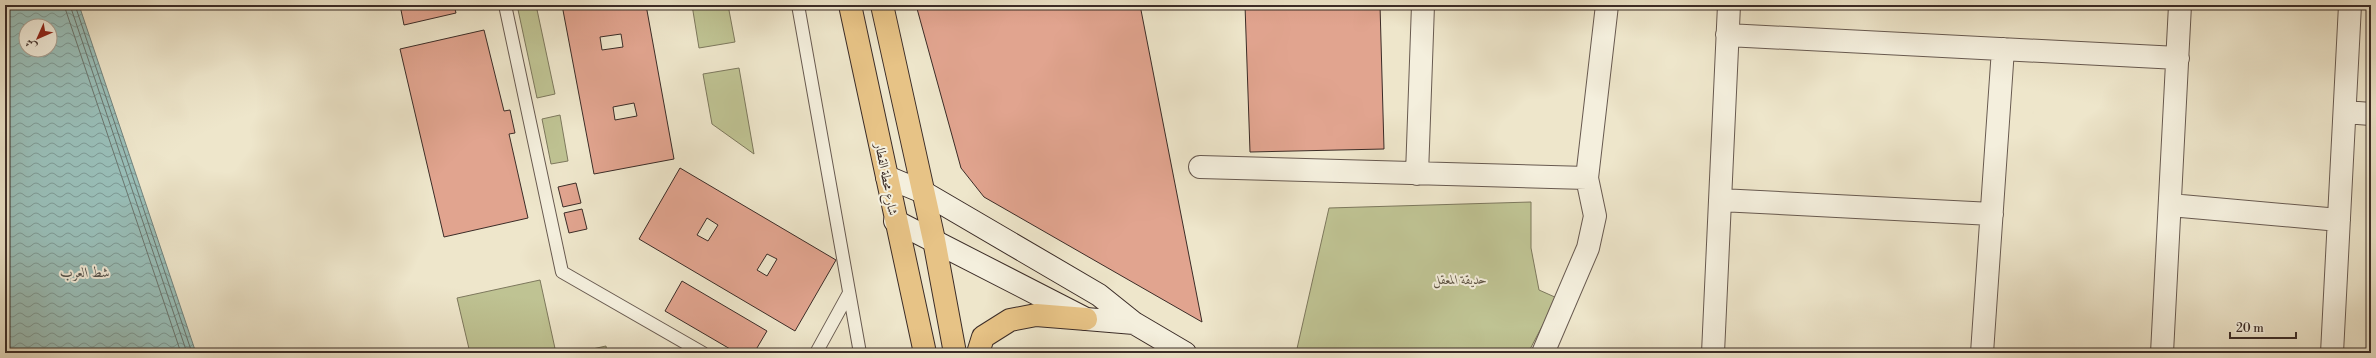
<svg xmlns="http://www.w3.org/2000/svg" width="2376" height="358" font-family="'Libre Bodoni',Amiri,serif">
	<defs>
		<pattern id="water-waves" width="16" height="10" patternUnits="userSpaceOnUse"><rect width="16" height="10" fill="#99bfb9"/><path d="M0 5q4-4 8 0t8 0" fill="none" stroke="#7e9b96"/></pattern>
	</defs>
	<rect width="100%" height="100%" fill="#eee6cb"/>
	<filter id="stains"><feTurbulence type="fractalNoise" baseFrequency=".005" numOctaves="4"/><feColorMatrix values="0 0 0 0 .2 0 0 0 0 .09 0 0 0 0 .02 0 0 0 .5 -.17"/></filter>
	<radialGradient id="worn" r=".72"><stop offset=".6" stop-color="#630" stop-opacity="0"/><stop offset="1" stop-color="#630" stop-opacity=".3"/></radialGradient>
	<path fill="#bfc393" stroke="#7d785d" d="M 517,5 L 536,5 L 555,94 L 537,98 Z
		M 692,5 L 728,5 L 735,42 L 699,48 Z
		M 739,68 L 754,154 L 712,124 L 703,74 Z
		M 560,115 L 568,161 L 551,164 L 542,119 Z
		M 1531,202 L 1531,248 L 1539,290 L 1557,298 L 1528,353 L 1296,353 L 1329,208 Z
		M 540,280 L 556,353 L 470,353 L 457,298 Z
		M 606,346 L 607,353 L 574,353 Z"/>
	<path fill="url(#water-waves)" stroke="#73847f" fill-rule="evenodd" d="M 5,5 L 79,5 L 196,353 L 5,353 ZM 26,26 L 50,26 L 50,50 L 26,50 Z"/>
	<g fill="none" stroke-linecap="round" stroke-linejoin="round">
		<path stroke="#6a7670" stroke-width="1" d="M 64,5 L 181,353
			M 70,5 L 187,353
			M 75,5 L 192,353"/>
	</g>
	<path fill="#e1a48f" stroke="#3b2c27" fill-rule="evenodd" d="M 400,5 L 454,5 L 456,13 L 404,25 Z
		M 562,5 L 646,5 L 674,159 L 594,174 ZM 621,34 L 623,47 L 602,50 L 600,37 ZM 634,103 L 637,116 L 615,120 L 613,107 Z
		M 916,5 L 1140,5 L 1202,322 L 984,197 L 961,168 Z
		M 1245,5 L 1380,5 L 1384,149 L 1250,152 Z
		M 484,30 L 504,111 L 510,110 L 515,133 L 509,134 L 528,218 L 444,237 L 400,49 Z
		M 680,168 L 836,260 L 795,331 L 639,239 ZM 707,218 L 718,225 L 708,241 L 697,235 ZM 767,254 L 777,259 L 767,276 L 757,270 Z
		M 576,183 L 581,203 L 563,207 L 558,187 Z
		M 582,209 L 587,229 L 569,233 L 564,213 Z
		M 682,281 L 767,331 L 754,353 L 737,353 L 665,311 Z"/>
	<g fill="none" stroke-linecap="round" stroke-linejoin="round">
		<g stroke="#685a50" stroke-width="14">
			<path id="lane" d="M 505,5 L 562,272 L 703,353
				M 798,5 L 860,353
				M 816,353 L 849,293"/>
		</g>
		<g stroke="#685a50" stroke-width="24">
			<path id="street" d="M 1727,35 L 2178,58
				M 2345,112 L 2371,114
				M 1200,167 L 1587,178
				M 1417,174 L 1423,5
				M 1720,200 L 1992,214
				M 2170,205 L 2339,220
				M 1543,353 L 1588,248 L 1595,216 L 1587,178 L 1607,5
				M 1713,353 L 1729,5
				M 1982,353 L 2003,49
				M 2162,353 L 2180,5
				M 2332,353 L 2350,5"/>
		</g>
		<g stroke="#3b2c27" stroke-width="24">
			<path id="secondary" d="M 887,177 L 923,192 L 1099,295 L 1134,323 L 1185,353
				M 895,221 L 1086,319 L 1134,323"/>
		</g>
		<g stroke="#3b2c27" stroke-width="24">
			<path id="primary" d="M 850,5 L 925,353
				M 882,5 L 934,240 L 955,353
				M 978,353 L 983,337 L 1010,320 L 1036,315 L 1086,319"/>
		</g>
		<use href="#lane" stroke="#f4efdd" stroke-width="12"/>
		<use href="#street" stroke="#f4efdd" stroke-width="22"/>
		<use href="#secondary" stroke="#f4efdd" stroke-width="22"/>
		<use href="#primary" stroke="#e7c386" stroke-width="22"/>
	</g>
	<g text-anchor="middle" stroke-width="4" stroke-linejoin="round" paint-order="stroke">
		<g font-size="13" fill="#3b2c27" stroke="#f4efdd">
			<text transform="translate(887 179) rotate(79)" y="5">شارع محطة القطار</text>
		</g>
		<g font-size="13" font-style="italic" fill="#5c5242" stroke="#f4efdd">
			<text x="1460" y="284">حديقة المعقل</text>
		</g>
		<g font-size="14" font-style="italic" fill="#52514c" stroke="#f4efdd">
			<text x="85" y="277">شط العرب</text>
		</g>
	</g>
	<rect width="2376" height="358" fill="none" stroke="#eee6cb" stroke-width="20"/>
	<rect x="6" y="6" width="2364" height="346" fill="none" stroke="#3b2c27" stroke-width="2"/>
	<rect x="10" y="10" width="2356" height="338" fill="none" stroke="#3b2c27"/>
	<g transform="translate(38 38) rotate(225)"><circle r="19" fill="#f4efdd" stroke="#aaa194"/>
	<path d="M0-3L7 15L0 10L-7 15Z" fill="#8f2418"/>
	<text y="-6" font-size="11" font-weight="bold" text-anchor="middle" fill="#3b2c27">ش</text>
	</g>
	<path d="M2230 332v6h66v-6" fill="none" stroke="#3b2c27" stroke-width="2"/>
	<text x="2236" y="332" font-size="12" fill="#3b2c27" stroke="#f4efdd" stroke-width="3" paint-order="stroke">20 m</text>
	<rect width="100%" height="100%" filter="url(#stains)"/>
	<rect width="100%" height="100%" fill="url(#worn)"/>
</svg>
